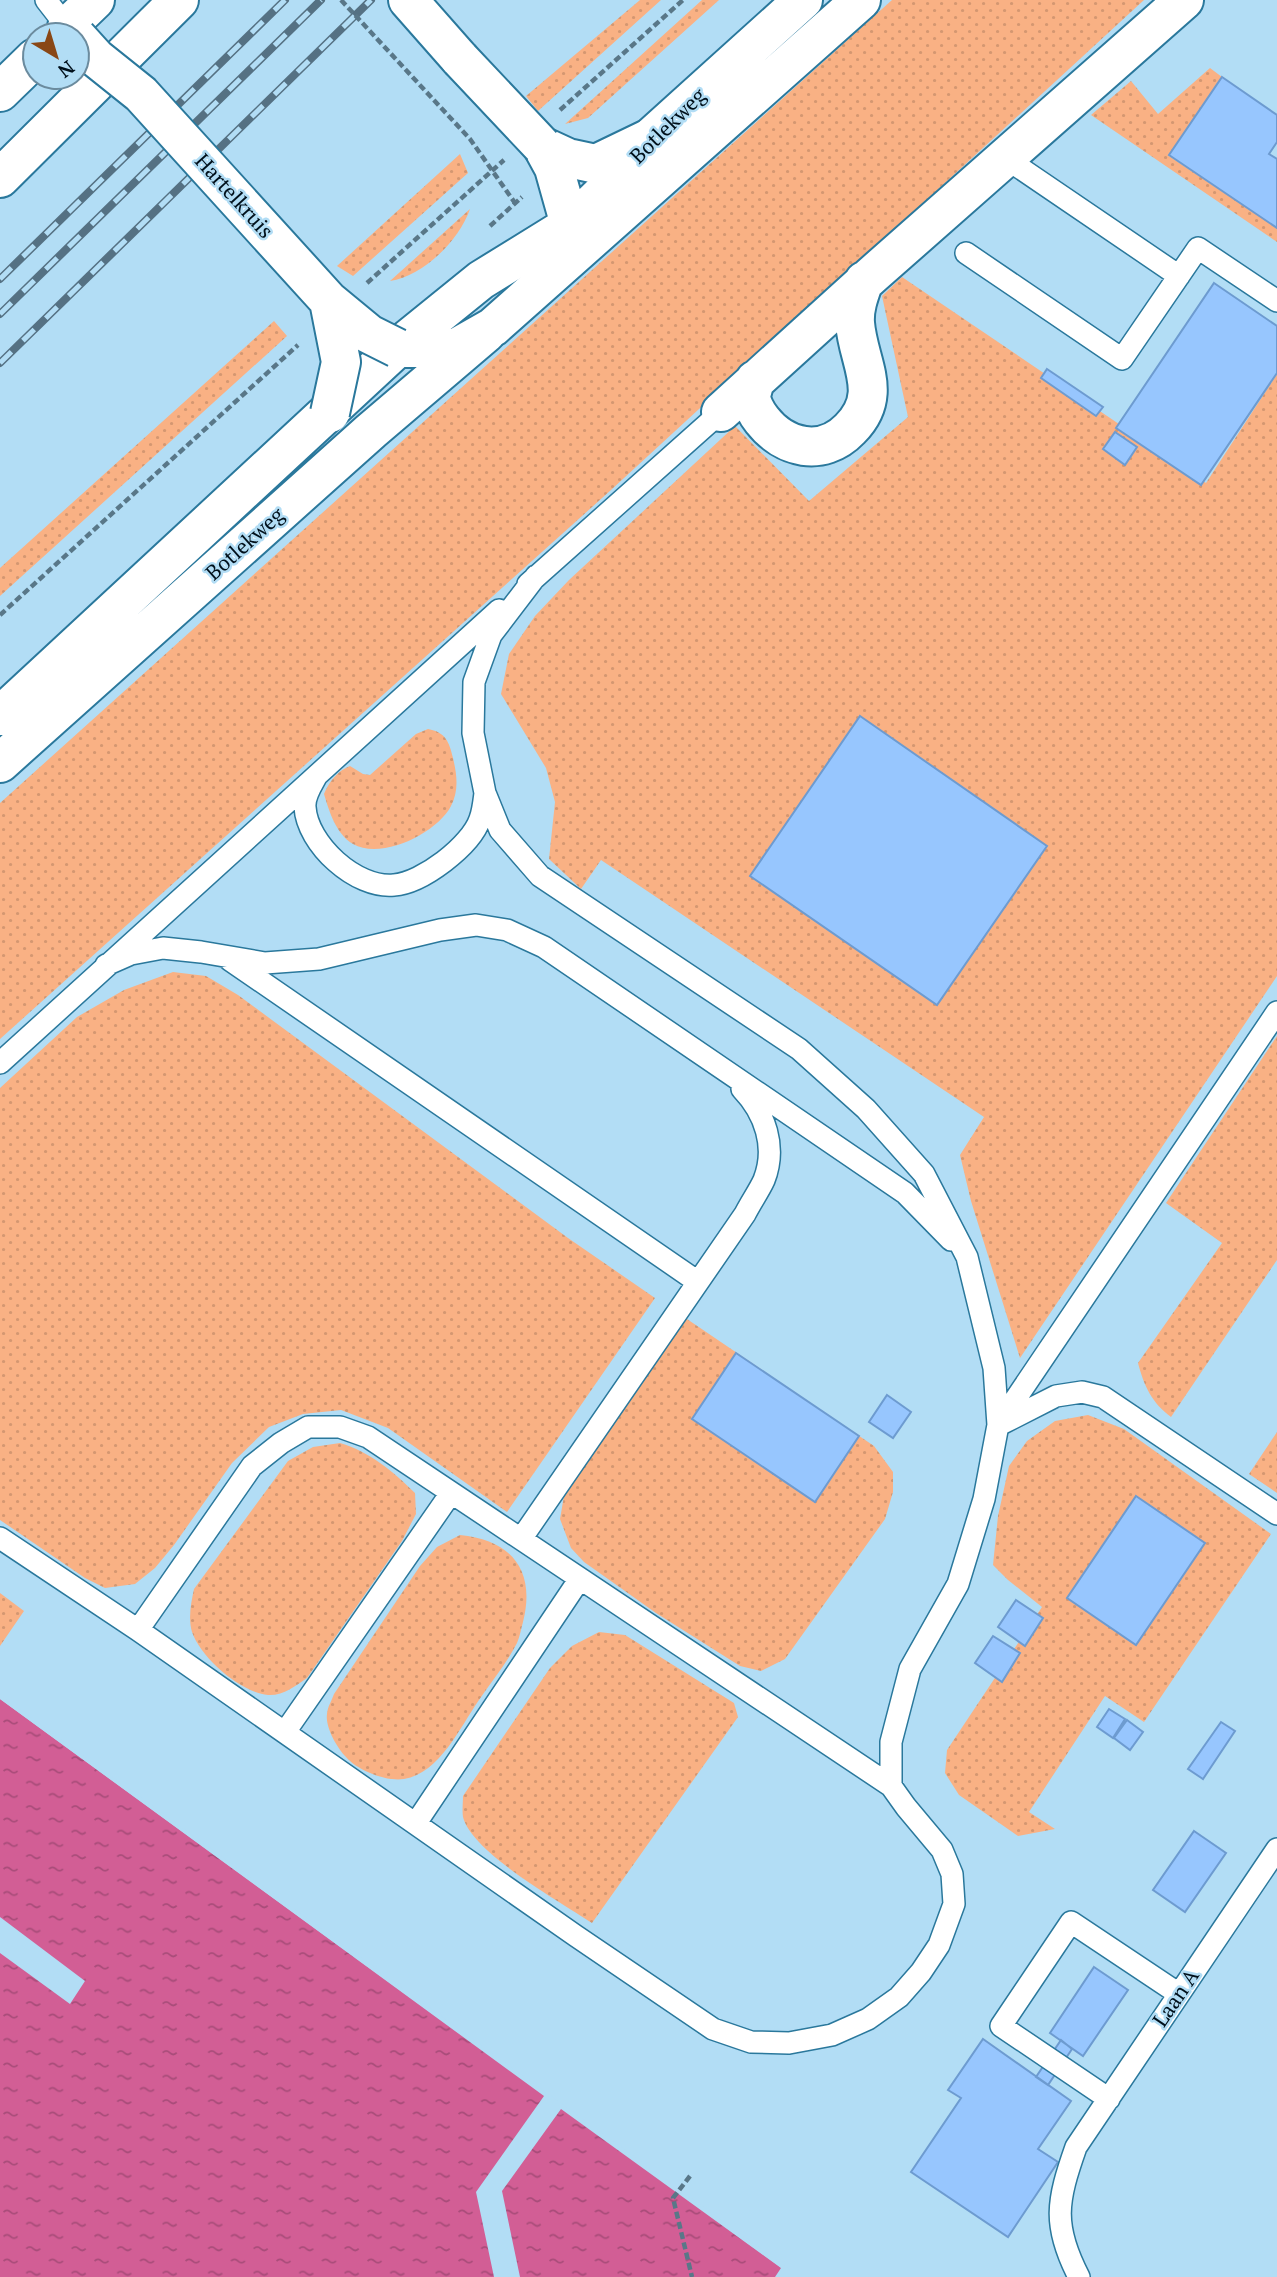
<svg xmlns="http://www.w3.org/2000/svg" width="1277" height="2277" font-family="'PT Serif',serif">
	<defs>
		<pattern id="grass-dots" width="8" height="8" patternUnits="userSpaceOnUse" patternTransform="scale(1.75)"><rect width="8" height="8" fill="#f9b184"/><path d="M2 2h.1M6 6h.1" fill="none" stroke="#d49771" stroke-width="1.8" stroke-linecap="round"/></pattern>
		<pattern id="water-ripples" width="26" height="14" patternUnits="userSpaceOnUse" patternTransform="scale(1.75)"><rect width="26" height="14" fill="#d25e95"/><path d="M2 4q2-2 4 0t4 0M15 11q2-2 4 0t4 0" fill="none" stroke="#a84c79"/></pattern>
	</defs>
	<rect width="100%" height="100%" fill="#b2ddf5"/>
	<path fill="url(#grass-dots)" d="M 640,0 L 661,0 L 538,111 L 526,96 Z
		M 702,0 L 719,0 L 588,118 L 565,124 Z
		M 892,0 L 1144,0 L 611,490 L 0,1039 L 0,803 Z
		M 1210,68 L 1222,77 L 1169,156 L 1277,228 L 1277,242 L 1091,115 L 1131,81 L 1158,114 Z
		M 460,154 L 468,173 L 353,276 L 337,266 Z
		M 470,209 C 459,241 423,276 390,281 Z
		M 902,277 L 1206,483 L 1277,374 L 1277,976 L 1020,1358 L 971,1201 L 960,1155 L 984,1117 L 601,860 L 581,889 L 549,859 L 555,802 L 546,768 L 501,694 L 509,654 L 535,616 L 569,580 L 735,426 L 809,501 L 908,417 L 882,296 Z
		M 274,321 L 287,336 L 0,596 L 0,568 Z
		M 428,729 C 445,732 449,741 453,758 C 457,775 459,790 451,806 C 438,832 382,861 353,844 C 336,834 329,811 324,794 C 329,782 337,771 350,766 L 363,774 L 370,775 L 416,734 Z
		M 173,972 L 206,976 L 238,995 L 568,1238 L 655,1298 L 507,1512 L 388,1428 L 341,1410 L 303,1414 L 269,1427 L 232,1463 L 174,1545 L 155,1568 L 135,1584 L 105,1588 L 85,1578 L 0,1520 L 0,1088 L 77,1017 L 124,990 Z
		M 1277,1036 L 1277,1260 L 1171,1417 C 1152,1403 1144,1386 1138,1363 L 1222,1243 L 1166,1203 Z
		M 684,1317 L 874,1446 L 893,1472 L 893,1492 L 885,1519 L 785,1659 L 761,1671 L 740,1666 L 656,1613 L 584,1562 L 571,1548 L 560,1519 L 565,1490 Z
		M 1088,1415 L 1124,1429 L 1271,1534 L 1144,1722 L 1105,1696 L 1029,1812 L 1055,1829 L 1018,1836 L 959,1795 L 945,1773 L 947,1750 L 1042,1607 L 1008,1580 L 993,1565 L 998,1516 L 1009,1466 L 1027,1441 L 1055,1421 Z
		M 1277,1432 L 1277,1493 L 1249,1474 Z
		M 340,1443 C 370,1452 393,1471 415,1493 L 416,1514 L 402,1541 L 307,1678 C 295,1686 283,1696 268,1695 C 240,1692 201,1658 192,1632 C 188,1618 191,1603 194,1589 L 288,1461 L 313,1447 Z
		M 460,1535 C 512,1540 536,1571 523,1622 C 521,1629 520,1636 517,1643 C 507,1663 491,1682 479,1700 C 460,1727 440,1773 404,1779 C 386,1782 357,1770 346,1757 C 337,1748 325,1727 327,1714 C 327,1708 332,1700 334,1694 L 420,1566 L 437,1547 Z
		M 0,1593 L 24,1611 L 0,1646 Z
		M 599,1632 L 625,1635 L 734,1703 L 738,1717 L 592,1923 C 561,1902 472,1853 463,1817 C 462,1811 463,1802 463,1796 L 550,1668 L 572,1646 Z"/>
	<path fill="url(#water-ripples)" d="M 0,1699 L 794,2277 L 0,2277 Z"/>
	<path fill="#b2ddf5" d="M 0,1695 L 796,2274 L 798,2277 L 775,2277 L 781,2268 L 561,2109 L 502,2191 L 520,2277 L 494,2277 L 476,2192 L 544,2096 L 0,1699 Z
		M 0,1917 L 85,1981 L 70,2004 L 0,1953 Z"/>
	<path fill="#97c6fe" stroke="#6d9bd0" stroke-width="2" d="M 1222,77 L 1277,115 L 1277,142 L 1269,154 L 1277,159 L 1277,228 L 1169,155 Z
		M 1214,283 L 1277,326 L 1277,373 L 1201,485 L 1116,428 Z
		M 1047,369 L 1103,407 L 1096,416 L 1041,378 Z
		M 1115,432 L 1137,447 L 1125,465 L 1103,449 Z
		M 860,716 L 1047,846 L 937,1005 L 750,876 Z
		M 736,1353 L 859,1436 L 815,1502 L 692,1419 Z
		M 887,1395 L 911,1412 L 893,1438 L 869,1422 Z
		M 1136,1496 L 1205,1543 L 1136,1645 L 1067,1598 Z
		M 1016,1600 L 1043,1618 L 1025,1646 L 998,1627 Z
		M 993,1636 L 1020,1653 L 1002,1682 L 975,1663 Z
		M 1109,1709 L 1125,1719 L 1113,1738 L 1097,1727 Z
		M 1127,1720 L 1143,1732 L 1130,1750 L 1114,1738 Z
		M 1221,1722 L 1235,1731 L 1203,1779 L 1188,1769 Z
		M 1194,1831 L 1226,1853 L 1185,1912 L 1153,1890 Z
		M 1094,1967 L 1128,1990 L 1083,2056 L 1050,2033 Z
		M 983,2039 L 1071,2101 L 1038,2149 L 1058,2162 L 1008,2237 L 911,2172 L 961,2098 L 948,2090 Z
		M 1061,2040 L 1072,2049 L 1048,2085 L 1036,2077 Z"/>
	<g fill="none" stroke-linecap="round" stroke-linejoin="round">
		<g stroke="#2a789c" stroke-width="24">
			<path id="lane" d="M 46,0 L 67,27
				M 1004,157 L 1179,276
				M 966,253 L 1122,359 L 1198,248 L 1277,301
				M 528,584 L 721,412
				M 316,777 C 311,786 304,796 305,807 C 307,844 356,889 394,885 C 422,883 471,846 480,819 C 483,811 484,801 485,793
				M 230,960 L 698,1282
				M 106,965 L 131,954 L 163,948 L 201,952 L 265,963 L 319,959 L 440,930 L 476,925 L 507,930 L 544,947 L 905,1193 L 951,1240
				M 0,1063 L 499,610
				M 1003,1423 L 1056,1396 L 1082,1392 L 1103,1397 L 1277,1514
				M 998,1425 L 1277,1012
				M 0,1538 L 138,1630 L 576,1936 L 713,2029 L 751,2042 L 789,2043 L 832,2035 L 868,2019 L 899,1997 L 921,1972 L 939,1945 L 954,1904 L 952,1874 L 942,1850 L 906,1807 L 891,1786 L 891,1742 L 910,1669 L 958,1584 L 984,1499 L 998,1425 L 994,1368 L 967,1257 L 924,1174 L 866,1109 L 799,1049 L 540,876 L 500,830 L 485,793 L 473,733 L 474,682 L 491,635 L 536,576
				M 521,1539 L 745,1214 C 751,1202 759,1191 764,1180 C 777,1147 765,1113 742,1089
				M 138,1630 L 252,1466 L 281,1443 L 308,1427 L 340,1427 L 368,1437 L 891,1786
				M 285,1732 L 451,1493
				M 416,1823 L 579,1580
				M 1109,2099 L 1001,2026 L 1071,1922 L 1179,1994
				M 1079,2277 C 1052,2225 1057,2201 1076,2147 L 1277,1849"/>
		</g>
		<g stroke="#2a789c" stroke-width="42">
			<path id="street" d="M 542,146 L 554,168 L 570,225 L 558,242
				M 755,380 C 754,385 752,391 751,396 C 751,403 757,414 762,420 C 784,448 822,458 850,429 C 885,394 858,363 855,323 C 854,308 859,295 864,281
				M 721,412 L 871,276 L 1184,0
				M 0,716 L 397,348 L 481,280 L 570,225 L 612,184 L 650,138
				M 0,763 L 371,431 L 486,333"/>
		</g>
		<g stroke="#2a789c" stroke-width="42">
			<path id="secondary" d="M 408,0 L 460,59
				M 542,146 L 568,158 L 596,164 L 650,138 L 803,0
				M 397,348 L 456,348 L 493,327 L 861,0"/>
		</g>
		<g stroke="#2a789c" stroke-width="42">
			<path id="primary" d="M 67,27 L 95,0"/>
		</g>
		<g stroke="#2a789c" stroke-width="42">
			<path id="highway" d="M 0,92 L 35,58
				M 0,178 L 179,0"/>
		</g>
		<path stroke="#597788" stroke-width="4.5" stroke-dasharray="7 3.5" stroke-linecap="butt" d="M 560,110 L 683,0
			M 490,226 L 522,197
			M 367,283 L 504,160
			M 0,615 L 298,345
			M 690,2176 L 673,2198 L 692,2277"/>
		<use href="#lane" stroke="#fff" stroke-width="21"/>
		<use href="#street" stroke="#fff" stroke-width="38"/>
		<use href="#secondary" stroke="#fff" stroke-width="38"/>
		<use href="#primary" stroke="#fff" stroke-width="38"/>
		<use href="#highway" stroke="#fff" stroke-width="38"/>
		<g stroke="#557183" stroke-width="8">
			<path id="rail" d="M 0,279 L 285,0
				M 0,314 L 321,0
				M 0,363 L 371,0"/>
		</g>
		<use href="#rail" stroke="#b2ddf5" stroke-width="5" stroke-dasharray="16" stroke-linecap="butt"/>
		<g stroke="#2a789c" stroke-width="42" stroke-linecap="butt">
			<path id="secondary-bridge" d="M 77,37 L 96,58 L 141,94 L 329,301 L 369,334 L 397,348
				M 460,59 L 542,146
				M 329,301 L 341,362 L 330,413"/>
		</g>
		<path stroke="#597788" stroke-width="4.5" stroke-dasharray="7 3.5" stroke-linecap="butt" d="M 341,0 L 470,139 L 515,203"/>
		<use href="#secondary-bridge" stroke="#fff" stroke-width="38"/>
	</g>
	<g text-anchor="middle" stroke-width="5" stroke-linejoin="round" paint-order="stroke">
		<g font-size="21" fill="#00101b" stroke="#b2ddf5">
			<text transform="translate(668 126) rotate(-45)" y="7">Botlekweg</text>
			<text transform="translate(234 196) rotate(48)" y="7">Hartelkruis</text>
			<text transform="translate(245 544) rotate(-42)" y="7">Botlekweg</text>
			<text transform="translate(1176 1998) rotate(-56)" y="7">Laan A</text>
		</g>
	</g>
	<g transform="translate(56 56) rotate(142)"><circle r="33" fill="#b2ddf5" stroke="#6b8b9e" stroke-width="2"/>
	<path d="M0-5L12 26L0 18L-12 26Z" fill="#894715"/>
	<text y="-10" font-size="19" font-weight="bold" text-anchor="middle" fill="#00101b">N</text>
	</g>
</svg>
